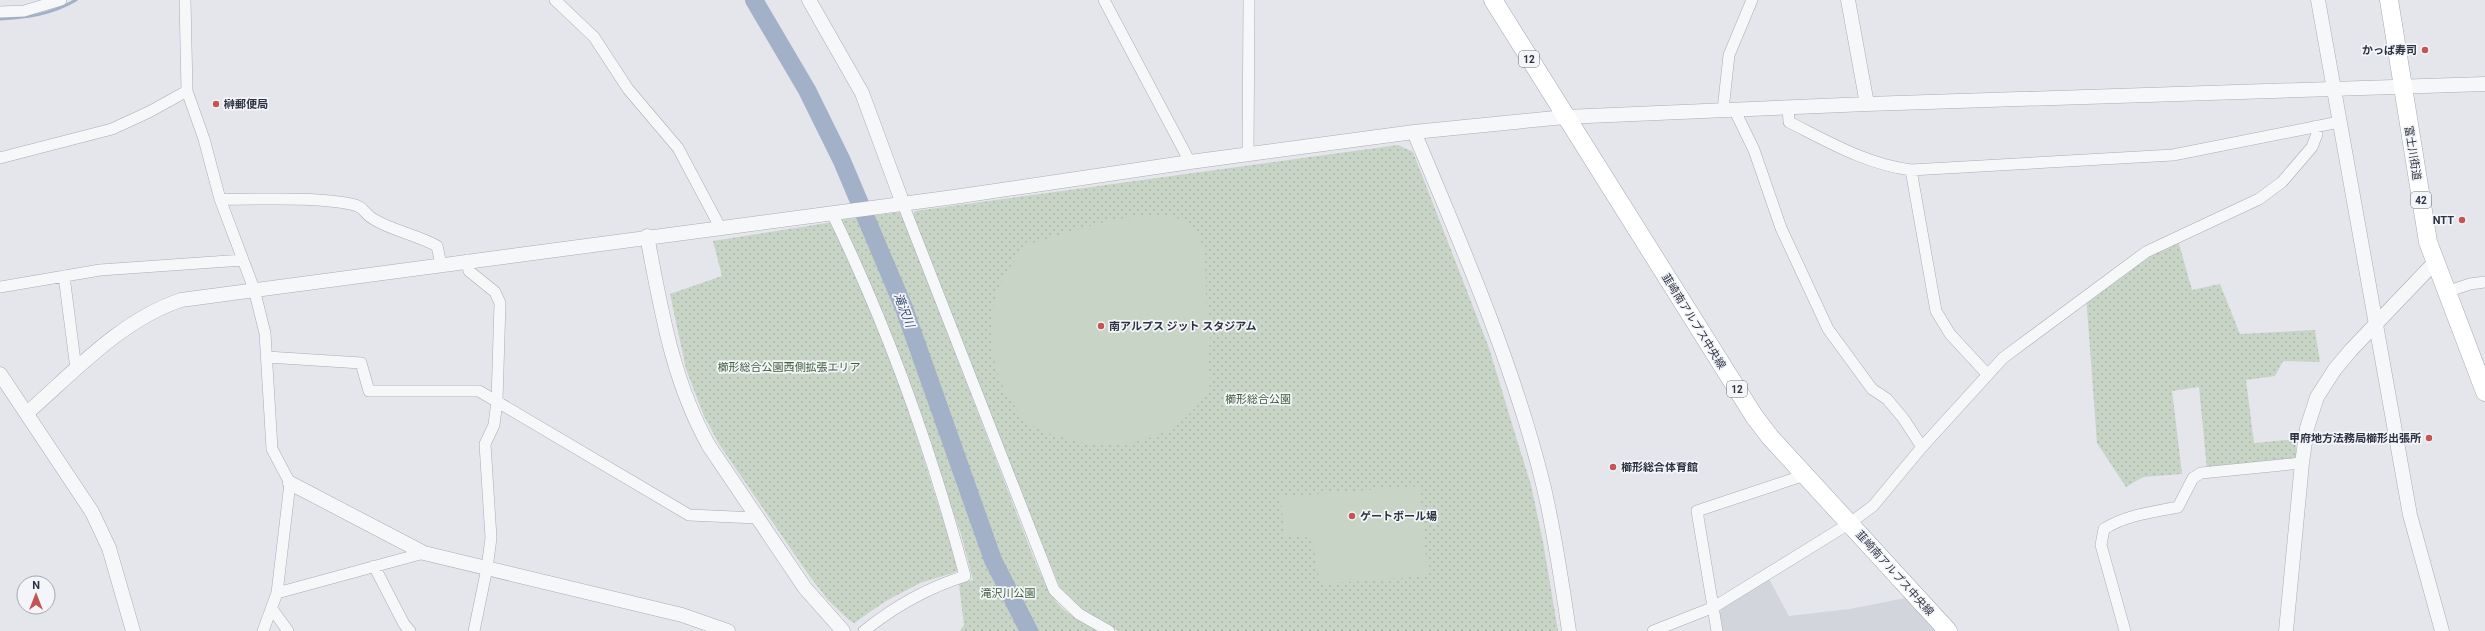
<svg xmlns="http://www.w3.org/2000/svg" width="2485" height="631" font-family="Roboto,'Noto Sans JP',sans-serif">
	<defs>
		<pattern id="grass-dots" width="8" height="8" patternUnits="userSpaceOnUse"><rect width="8" height="8" fill="#c8d4c6"/><path d="M2 2h.1M6 6h.1" fill="none" stroke="#acb6ab" stroke-width="1.8" stroke-linecap="round"/></pattern>
	</defs>
	<rect width="100%" height="100%" fill="#e4e6eb"/>
	<path fill="#d2d5dc" d="M 1769,579 L 1789,616 L 1850,609 L 1910,597 L 1942,631 L 1721,631 L 1719,613 L 1724,606 Z"/>
	<path fill="url(#grass-dots)" d="M 1398,145 L 1413,152 L 1489,348 L 1516,437 L 1531,485 L 1543,542 L 1558,631 L 1119,631 L 1082,612 L 1061,590 L 983,400 L 912,216 L 915,211 Z
		M 901,212 L 1034,559 C 1053,602 1056,609 1099,631 L 960,631 L 964,625 L 959,584 L 973,580 L 961,534 L 889,336 L 840,220 Z
		M 833,222 L 883,342 L 907,406 L 959,571 L 920,583 L 886,601 L 854,623 L 849,620 L 828,600 L 808,574 L 719,444 L 704,416 L 686,369 L 670,294 L 722,276 L 713,241 Z
		M 2177,237 L 2192,290 L 2220,284 L 2240,334 L 2315,330 L 2320,362 L 2283,361 L 2275,376 L 2246,380 L 2254,443 L 2296,439 L 2296,460 L 2207,469 L 2199,387 L 2172,391 L 2168,357 L 2182,474 L 2143,477 L 2126,487 L 2097,443 L 2086,295 Z"/>
	<path fill="#c8d4c6" d="M 1145,215 C 1161,215 1178,215 1192,226 C 1207,239 1206,277 1206,297 C 1206,305 1210,313 1210,321 C 1211,335 1209,350 1209,364 C 1209,371 1212,379 1210,385 C 1209,392 1201,401 1197,406 C 1166,445 1106,453 1062,437 C 1054,435 1045,433 1038,429 C 1019,419 999,385 995,364 C 985,320 993,282 1024,250 L 1022,242 L 1032,243 L 1107,221 Z
		M 1419,486 L 1428,576 L 1320,584 L 1312,538 L 1284,536 L 1281,497 Z"/>
	<g fill="none" stroke-linecap="round" stroke-linejoin="round">
		<path stroke="#a2b0c8" stroke-width="3" d="M 0,19 C 27,18 52,14 76,0"/>
		<path stroke="#a2b0c8" stroke-width="18" d="M 754,0 L 807,90 L 842,161 L 904,308 L 993,560 L 1029,631"/>
		<g stroke="#a9acb5" stroke-width="12">
			<path id="minor" d="M 185,0 L 187,91 L 204,139 L 220,199 L 254,289 L 265,333 L 272,449 L 290,483 L 277,593 L 263,631
				M 555,0 L 594,37 L 628,89 L 678,148 L 720,227
				M 1104,0 L 1190,162
				M 0,12 L 24,11 L 61,0
				M 1788,107 L 1789,122 C 1829,142 1866,164 1911,170 L 2173,155 L 2339,122
				M 1734,109 L 1754,150 L 1781,228 L 1828,329 L 1872,389 L 1887,399 L 1903,418 L 1922,447
				M 1723,110 L 1729,55 L 1752,0
				M 1248,154 L 1249,0
				M 0,158 L 112,129 L 149,112 L 187,91
				M 1911,170 L 1936,311 L 1950,334 L 1987,374
				M 220,199 C 263,200 309,196 351,204 C 366,207 364,215 375,220 C 394,231 417,235 437,246 L 441,264
				M 903,204 L 1054,590 L 1079,614 L 1109,631
				M 832,213 C 888,328 932,452 965,576 C 927,588 895,606 864,631
				M 467,260 L 469,271 L 495,292 L 500,303 L 497,401 L 494,425 L 485,444 L 491,538 L 487,568 L 474,631
				M 64,276 L 76,369
				M 0,287 L 100,270 L 243,260
				M 2446,292 L 2470,284 L 2485,282
				M 267,357 L 361,363 L 369,391 L 479,391 L 689,515 L 757,518
				M 374,566 L 404,624 L 410,631
				M 277,593 L 424,553
				M 272,609 L 288,631
				M 1653,631 L 1714,607 L 1850,523 L 1873,506 L 1922,447 L 2003,358 L 2146,252 L 2259,199 L 2282,182 L 2312,147 L 2317,134 L 2316,126
				M 1717,631 L 1697,511 L 1805,475
				M 2125,631 L 2101,545 L 2104,529 C 2126,515 2153,512 2178,507 L 2193,478 L 2201,473 L 2302,463"/>
		</g>
		<g stroke="#a9acb5" stroke-width="15">
			<path id="tertiary" d="M 809,0 L 862,93 L 903,204
				M 1848,0 L 1867,104
				M 2318,0 L 2410,515 L 2442,631
				M 1414,132 C 1462,246 1515,368 1544,488 C 1555,535 1562,583 1569,631
				M 647,236 C 661,309 672,380 709,446 L 805,588 L 843,631
				M 0,374 L 92,512 L 109,548 L 133,631
				M 27,413 C 74,372 121,320 181,300 L 954,197 L 1190,162 L 1414,132 L 1565,117 L 1867,104 L 2485,84
				M 290,483 L 424,553 L 682,615 L 728,631
				M 2286,631 L 2302,463 L 2307,428 L 2317,397 L 2335,369 L 2351,350 L 2435,262"/>
		</g>
		<g stroke="#a4a9b6" stroke-width="19">
			<path id="primary" d="M 1493,0 L 1754,416 L 1770,437 L 1948,631
				M 2389,0 L 2428,242 L 2485,392"/>
		</g>
		<use href="#minor" stroke="#f6f7f9" stroke-width="11"/>
		<use href="#tertiary" stroke="#f6f7f9" stroke-width="14"/>
		<use href="#primary" stroke="#fff" stroke-width="18"/>
	</g>
	<g fill="#c55457" stroke="#f4f5f8" stroke-width="1.5">
		<circle cx="2425" cy="50" r="4"/>
		<circle cx="216" cy="104" r="4"/>
		<circle cx="2462" cy="220" r="4"/>
		<circle cx="1101" cy="326" r="4"/>
		<circle cx="2429" cy="438" r="4"/>
		<circle cx="1613" cy="467" r="4"/>
		<circle cx="1352" cy="516" r="4"/>
	</g>
	<g text-anchor="middle" stroke-width="3.5" stroke-linejoin="round" paint-order="stroke">
		<g fill="#f4f5f8" stroke="#696c79" stroke-width="1">
			<rect x="1519" y="51" width="20" height="16" rx="3"/>
			<rect x="2411" y="192" width="20" height="16" rx="3"/>
			<rect x="1727" y="381" width="20" height="16" rx="3"/>
		</g>
		<g font-size="10" font-weight="bold" fill="#2d3242">
			<text x="1529" y="63">12</text>
			<text x="2421" y="204">42</text>
			<text x="1737" y="393">12</text>
		</g>
		<g font-size="11" font-weight="bold" fill="#2d3242" stroke="#f4f5f8" text-anchor="start">
			<text x="2417" y="54" text-anchor="end">かっぱ寿司</text>
			<text x="224" y="108">榊郵便局</text>
			<text x="2454" y="224" text-anchor="end">NTT</text>
			<text x="1109" y="330">南アルプス ジット スタジアム</text>
			<text x="2421" y="442" text-anchor="end">甲府地方法務局櫛形出張所</text>
			<text x="1621" y="471">櫛形総合体育館</text>
			<text x="1360" y="520">ゲートボール場</text>
		</g>
		<g font-size="11" fill="#2d3242" stroke="#f4f5f8">
			<text transform="translate(2413 153) rotate(81)" y="4">富士川街道</text>
			<text transform="translate(1694 321) rotate(58)" y="4">韮崎南アルプス中央線</text>
			<text transform="translate(1895 573) rotate(48)" y="4">韮崎南アルプス中央線</text>
		</g>
		<g font-size="11" fill="#3d5d3b" stroke="#f4f5f8">
			<text x="789" y="371">櫛形総合公園西側拡張エリア</text>
			<text x="1258" y="403">櫛形総合公園</text>
			<text x="1008" y="597">滝沢川公園</text>
		</g>
		<g font-size="12" font-style="italic" fill="#3a4c73" stroke="#f4f5f8">
			<text transform="translate(904 310) rotate(69)" y="4">滝沢川</text>
		</g>
	</g>
	<g transform="translate(36 595)"><circle r="19" fill="#f4f5f8" stroke="#a4a7af"/>
	<path d="M0-3L7 15L0 10L-7 15Z" fill="#c55457"/>
	<text y="-6" font-size="11" font-weight="bold" text-anchor="middle" fill="#2d3242">N</text>
	</g>
</svg>
